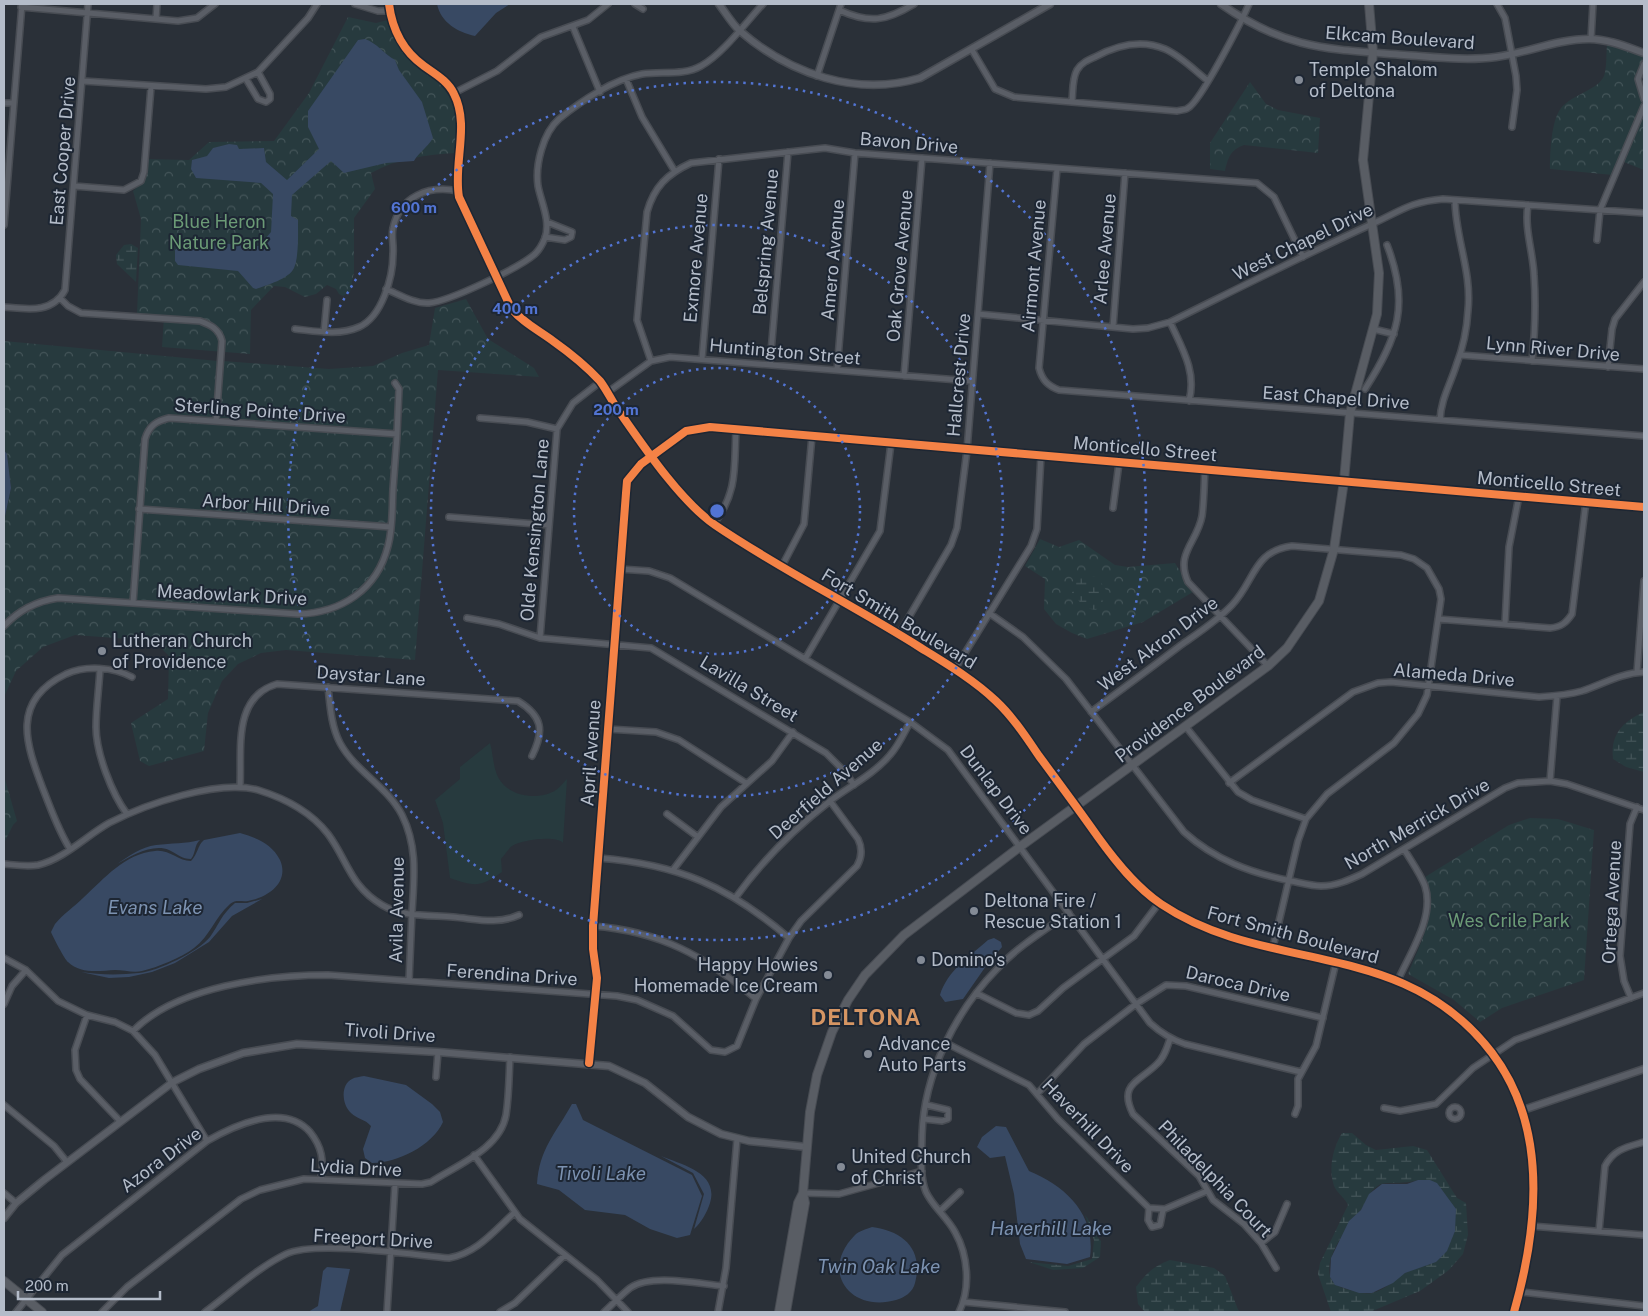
<svg xmlns="http://www.w3.org/2000/svg" width="1648" height="1316" font-family="'Public Sans',sans-serif">
<style>
.grass{fill:#273a3e}
.forest{fill:url(#forest-crowns)}
.wetland{fill:url(#wetland-marsh);fill-rule:evenodd}
.water{fill:#384963}
.lines{fill:none;stroke-linecap:round;stroke-linejoin:round}
.minor-casing{stroke:#484c53;stroke-width:8}
.tertiary-casing{stroke:#484c53;stroke-width:9}
.secondary-casing{stroke:#484c53;stroke-width:10}
.minor{stroke:#5a5e66;stroke-width:5}
.tertiary{stroke:#5a5e66;stroke-width:6}
.secondary{stroke:#595d64;stroke-width:8}
.cycleway-casing{stroke:#1d2633;stroke-width:11}
.cycleway{stroke:#f48246;stroke-width:8}
.ring{fill:none;stroke:#5274d3;stroke-width:2.5;stroke-dasharray:2.5 5}
.poi-dot{fill:#848b96;stroke:#1d2633;stroke-width:2}
.labels{text-anchor:middle;stroke-width:4;stroke-linejoin:round;paint-order:stroke}
.street-label{font-size:18px;fill:#b4bcc9;stroke:#1d2633}
.poi-label{font-size:18px;fill:#b4bcc9;stroke:#1d2633;text-anchor:start}
.park-label{font-size:18px;fill:#6b9a76;stroke:#1d2633}
.water-label{font-size:19px;font-style:italic;fill:#7c92b1;stroke:#1d2633}
.district-label{font-size:22px;font-weight:bold;letter-spacing:1px;fill:#d59563;stroke:#1d2633}
.centre{fill:#5274d3;stroke:#1d2633;stroke-width:2.5}
.ring-label{font-size:15px;text-anchor:middle;font-weight:bold;fill:#5274d3;stroke:#1d2633;stroke-width:4;stroke-linejoin:round;paint-order:stroke}
</style>
<defs>
<pattern id="forest-crowns" width="20" height="18" patternUnits="userSpaceOnUse" patternTransform="scale(1.25)"><rect width="20" height="18" fill="#273a3e"/><path d="M2 6a3 3 0 1 1 6 0M12 15a3 3 0 1 1 6 0" fill="none" stroke="#445559"/></pattern>
<pattern id="wetland-marsh" width="20" height="14" patternUnits="userSpaceOnUse" patternTransform="scale(1.25)"><rect width="20" height="14" fill="#273a3e"/><path d="M1 5h8M5 5V1M11 12h8M15 12V8" fill="none" stroke="#445559"/></pattern>
</defs>
<rect width="100%" height="100%" fill="#2a3038"/>
<!-- grass -->
<path class="grass" d="M490,743C493,753 493,767 498,777C508,797 539,801 556,790C560,787 564,782 567,779L563,843C556,835 521,840 512,846C508,849 505,855 501,859L502,872C481,887 475,887 450,878L443,823L435,800L460,779V767Z"/>
<!-- forest -->
<path class="forest" d="M348,17L376,23L388,20C393,32 399,47 409,57C423,72 449,80 455,103C459,116 456,139 456,153C426,155 398,158 371,173L375,189L354,218V272L350,292L343,296L339,294L336,289L327,285L316,294L305,297L285,287L274,286L251,310L250,354L162,347L164,317L137,314L141,219L133,191L143,182L145,159L189,160L209,142L274,141L309,93Z
M1607,45L1644,56L1636,78L1642,103L1641,111L1613,175L1550,169C1550,153 1551,121 1561,108C1573,94 1598,90 1604,76C1607,67 1606,54 1607,45Z
M1250,82L1266,104L1278,110L1320,118L1318,153L1244,145C1230,150 1228,158 1225,171L1210,169V143Z
M1644,113V170L1624,162Z
M466,299L488,339L534,368L539,377L438,370L415,660L286,650L261,653L238,664L222,681L208,713L204,751L149,766L140,761L131,723L168,699L169,656L154,641L75,635L43,647L16,671L4,697V630C19,615 37,604 58,601L298,617C342,615 384,591 391,544C395,520 395,495 397,471C399,445 405,414 401,388L395,379L391,383L397,390L395,431L219,418L223,361L329,369L373,366L402,353L429,345L435,308Z
M4,341L218,361L214,418C189,416 160,408 144,432L131,600L49,596L27,605L4,622V521L11,488L7,454L4,450Z
M169,420L395,437L389,524L142,506C143,489 142,442 152,429C157,424 163,422 169,420Z
M142,512L388,530C382,582 349,610 298,612L135,600Z
M1040,539L1059,547L1079,540L1115,565L1128,567L1175,563L1193,592L1143,622L1087,639L1072,633L1056,624L1044,609L1045,579L1025,566Z
M4,776L17,821L13,825L4,843Z
M1530,818L1558,819L1594,830L1584,980L1502,1008L1480,1022L1454,1000L1408,974C1422,939 1437,915 1425,877L1509,825Z"/>
<!-- wetland -->
<path class="wetland" d="M131,244L138,248L136,282L117,264L116,255L124,245Z
M1086,576L1097,577L1106,590L1103,601L1096,610L1085,608L1072,593L1077,579Z
M1644,712V772L1626,767L1613,759C1610,735 1623,721 1644,712Z
M1342,1133H1352L1366,1145L1376,1150L1413,1146L1427,1150L1457,1198L1466,1203L1468,1235L1463,1254L1449,1270L1420,1291L1370,1312H1331L1318,1274L1320,1263L1348,1205C1345,1198 1337,1193 1334,1186C1328,1168 1333,1148 1342,1133ZM1418,1180H1430L1452,1239C1434,1272 1432,1258 1405,1273C1394,1279 1386,1290 1372,1293C1363,1295 1355,1291 1346,1289C1307,1279 1346,1228 1360,1211C1368,1202 1368,1190 1381,1184C1386,1182 1407,1184 1418,1180Z
M1085,1215C1092,1223 1093,1233 1101,1241L1100,1257L1083,1268L1053,1270L1029,1262L1068,1266L1092,1259L1094,1240Z
M1170,1260L1214,1268L1225,1276L1239,1312H1145L1138,1304L1136,1287C1146,1273 1154,1266 1170,1260Z"/>
<!-- water -->
<path class="water" d="M437,4H510L496,13L475,36C458,32 441,23 437,4Z
M365,39C377,43 384,54 395,60L399,70L422,102L433,138C427,148 419,152 414,161L386,163L344,173L331,161L292,195L291,216L298,220C298,232 299,257 294,268C289,279 267,285 256,289L253,288L238,271L178,265L175,261V250L187,241L259,246L271,232L273,194L261,183L196,178L191,169L192,160L207,156L213,148L229,144L237,145L239,149L264,148L266,162L287,180L319,149L308,127V111L358,40Z
M4,450L7,454L11,488L4,521Z
M240,833C257,838 272,844 280,860C290,883 267,898 248,901C241,902 236,899 230,904C215,917 210,936 194,948C181,958 158,967 142,971C133,973 124,970 115,970C99,971 80,974 68,962C65,960 53,937 51,932L55,924C63,914 74,907 83,898C105,878 124,854 155,851C169,849 178,861 191,861C198,854 197,846 204,840Z
M200,840C194,845 196,853 191,859C182,859 177,854 169,850C153,843 131,856 117,864C129,856 141,847 156,845C172,843 185,844 200,840Z
M262,899L232,916L209,942L175,963L152,972L129,977L109,978L81,972C100,975 120,975 139,973C158,971 198,952 210,937C220,923 221,915 235,903H247Z
M994,938L1001,942L1002,947L986,966L963,999L945,1002L940,995C947,971 970,956 988,940Z
M364,1076L406,1085L432,1104L440,1112L443,1122C432,1146 397,1163 372,1163L365,1158L363,1149L371,1126C365,1119 357,1119 351,1113C342,1105 340,1085 352,1079C355,1077 360,1077 364,1076Z
M572,1104H576L583,1120L692,1175L702,1196L690,1235L677,1238L650,1229L625,1215L585,1210L559,1190L537,1184C539,1149 556,1133 572,1104Z
M996,1126L1006,1127L1029,1171C1066,1186 1096,1215 1090,1257L1067,1264L1026,1259L1020,1244L1014,1194L1005,1156L990,1158L977,1147L982,1137Z
M661,1156C683,1165 719,1173 710,1203C707,1212 702,1222 694,1229L704,1194L693,1173Z
M1418,1180H1430L1437,1183L1456,1209L1455,1231L1447,1251L1436,1262L1405,1273L1393,1283L1372,1293H1359L1335,1285L1330,1277L1331,1258L1349,1221L1361,1210L1369,1194L1382,1184H1407Z
M872,1227C903,1231 924,1249 915,1283C913,1292 904,1298 896,1300C850,1313 819,1271 855,1235C859,1231 867,1229 872,1227Z
M327,1267L350,1269L340,1312H308L318,1306L323,1271Z"/>
<g class="lines">
<defs>
<path id="minor" d="M355,4L378,11H390
M635,4L643,9
M1497,4L1505,18L1516,76L1517,90L1512,127
M21,7L178,21L197,18L215,4
M839,10C870,24 886,21 914,4
M156,19L157,4
M573,27L600,92
M1591,39L1593,4
M972,50L995,89L1014,97L1177,111C1180,110 1186,110 1188,108C1201,101 1242,20 1249,4
M1644,64L1638,79L1644,99
M817,76L841,4
M246,79L258,99L266,102L270,99V94L258,72
M626,79L642,117L674,170
M83,81L206,89L226,87L258,72L308,18L317,4
M454,93L497,71L541,37L588,20L608,4
M1072,101C1073,91 1072,79 1077,70C1081,63 1088,60 1095,57C1117,45 1141,39 1165,49C1181,56 1194,70 1208,81
M4,103H13
M1057,169L1039,368C1042,380 1048,386 1059,390L1644,436
M74,186L124,190L141,181L144,172L151,87
M1528,205C1524,228 1533,252 1534,275C1536,304 1535,332 1532,361
M4,225L22,4
M545,237L565,240L571,237L572,232L547,222
M1597,240L1600,210L1644,106
M386,289C400,295 415,304 429,303C450,301 519,268 535,254C539,250 543,243 545,238C551,221 541,202 538,186C535,165 543,133 559,119C581,101 614,79 642,74C661,71 684,76 701,66C723,54 746,22 763,4
M60,298L68,306L81,313L200,321C211,325 219,329 222,341L216,421
M4,307C27,309 52,314 65,290L88,4
M978,314L1133,329L1148,328L1170,322C1237,289 1304,255 1372,224C1401,211 1409,202 1443,199L1644,213
M1170,322C1182,348 1197,372 1189,401
M1113,327L1125,173
M295,329C315,331 339,336 359,327C382,317 393,277 393,254C394,245 391,236 393,228C400,196 429,185 458,191
M1373,329L1394,334
M324,332L327,300
M1460,355L1644,369
M702,359L719,159
M651,361L637,320L647,212C654,187 667,174 691,163L825,148L855,153L1257,183L1274,197L1303,257
M770,364L788,152
M1608,367L1612,329L1615,319L1644,282
M837,370L855,153
M904,376L922,158
M1365,389C1398,338 1410,304 1387,245
M608,392L651,361L670,357L971,381
M480,418L527,422L557,429
M1440,420C1441,399 1450,385 1456,366C1463,348 1467,329 1468,310C1472,271 1455,237 1455,200
M1205,469C1204,485 1204,501 1202,516C1197,543 1175,553 1188,582L1268,666
M1113,508L1119,463
M139,509L391,527
M449,517L549,525
M714,524C738,491 734,468 736,430
M782,566L804,524L812,436
M620,569L649,571L670,578L910,722L948,750L1150,1023C1161,1033 1170,1039 1185,1044L1301,1072
M133,603L145,439C149,426 156,421 169,418L397,434
M989,613L1023,637L1066,679L1184,832C1215,860 1251,873 1291,881C1301,883 1312,886 1321,886C1336,886 1349,880 1362,874L1505,788L1518,783L1550,781L1567,784L1644,810
M467,618L499,624L540,638L651,648L826,753L846,773L854,785
M1438,619L1550,628C1561,627 1566,623 1572,614L1586,501
M1505,624L1509,547L1519,496
M4,626C18,611 37,601 58,598L298,614C341,613 377,590 388,546C393,528 392,508 393,489C396,456 398,423 399,389L395,383
M899,634L951,545L957,528L967,450L990,163
M540,638L557,429L573,403L600,382
M805,659L880,531L891,443
M100,669C99,688 96,708 96,727C96,753 112,794 127,814
M955,669L1031,546L1037,529L1041,455
M1637,672L1644,581
M328,687C330,705 331,726 340,743C355,771 387,786 402,815C418,847 414,878 412,912C411,935 410,958 409,981
M1091,712C1121,690 1151,668 1181,645C1198,633 1217,621 1232,605C1255,581 1253,551 1292,546L1401,555L1414,559L1427,568L1439,589L1441,599L1427,695L1418,714L1394,743L1327,794L1306,819L1298,841L1273,947
M1186,727L1238,792L1252,800L1306,819
M608,729L656,732L679,740L746,783
M1550,781L1557,696
M1229,783L1353,692L1378,683L1391,682L1539,697C1554,696 1568,695 1582,691C1603,684 1621,673 1644,672
M240,787C242,750 232,697 277,684L518,701C542,716 545,730 532,756
M667,814L698,837
M70,849C58,830 51,809 43,789C26,744 10,701 66,674C86,665 113,667 132,677
M598,858C678,864 728,886 789,938
M4,864C15,865 27,867 38,865C64,859 86,836 109,823C146,804 218,779 258,790C284,798 311,812 328,834C348,861 350,886 382,905C402,917 430,915 453,917C477,919 497,925 519,915
M673,870L721,807L772,761L793,732
M736,897C762,861 794,829 830,801C850,786 874,774 890,755C899,745 904,733 910,722
M593,926C660,931 705,956 756,999
M4,958L26,970L58,1001L87,1015L115,1022L133,1031L155,1055L207,1141
M1398,980C1410,953 1435,917 1425,886C1420,873 1411,861 1404,849
M976,993L1016,1013L1029,1015L1038,1011L1063,988L1134,936L1159,903
M1631,998L1624,981L1620,956L1630,824L1637,807
M4,1004L12,986L26,970
M87,1015L75,1050L76,1070L80,1079L120,1121
M133,1031C177,986 269,975 328,975L617,996L637,1000L673,1016L711,1050L725,1052L737,1046L756,999L789,938L801,921L857,866C862,857 863,849 858,839L830,801
M1170,1039C1167,1048 1164,1058 1157,1064C1139,1082 1118,1084 1133,1114L1199,1176L1213,1200L1244,1224L1261,1243L1276,1268
M946,1043L1029,1085L1058,1119L1149,1208L1165,1209L1207,1191
M589,1063L597,978L593,949V926L626,493L627,481L641,464L686,431L710,427L1644,507
M436,1077L438,1052
M1037,1094L1084,1044L1136,1004L1166,985L1186,986L1323,1018
M4,1105L54,1146L67,1162
M1449 1113a6 6 0 1 1 12 0a6 6 0 1 1-12 0Z
M1384,1108L1400,1111L1436,1104L1473,1068L1515,1040L1644,993
M1295,1114L1298,1106V1079L1316,1046L1336,962
M924,1119L942,1121L948,1119V1110L927,1105
M474,1155L520,1219L597,1280L628,1312
M4,1193L16,1203
M803,1193L839,1194L922,1171
M1149,1208L1148,1220L1152,1227L1160,1225L1163,1210
M940,1211L960,1192
M1531,1226L1644,1235
M1599,1231L1605,1166C1614,1149 1627,1147 1644,1142
M1261,1243L1275,1232L1287,1204
M1521,1292L1644,1306
M964,1302L1065,1312
M16,1312L62,1255L207,1141C235,1125 283,1102 310,1132C322,1147 324,1160 321,1179
M102,1312L127,1287L241,1199L260,1190L304,1179L422,1184L431,1182C457,1165 500,1149 506,1115C509,1096 509,1076 510,1057
M205,1312C231,1293 257,1268 286,1254C316,1240 413,1255 449,1258C477,1253 494,1231 514,1213
M387,1312L395,1184
M500,1312L515,1303L565,1255
M604,1312C613,1304 621,1295 630,1288C651,1273 699,1284 724,1286
M718,1312L726,1268L737,1139
M959,1312C971,1288 968,1255 955,1232C947,1217 933,1207 926,1192C919,1175 922,1153 922,1135C924,1074 955,1012 997,969C1017,947 1045,930 1069,913"/>
<path id="tertiary" d="M389,4C392,28 403,51 424,66C435,74 448,81 454,94C470,125 453,164 459,197L511,308C522,322 538,330 553,341C570,353 586,366 600,381C606,389 611,399 616,407C642,444 679,500 715,525C781,570 853,605 921,648C947,664 974,680 996,701C1013,717 1026,737 1039,756C1059,783 1079,810 1098,837C1116,862 1136,887 1161,904C1268,976 1403,936 1492,1053C1549,1128 1538,1228 1514,1312
M719,4C725,12 732,24 740,31C790,74 856,97 920,78L1050,4
M1221,4C1286,50 1329,49 1404,55C1434,57 1466,61 1496,57C1527,53 1557,39 1589,39C1608,39 1627,47 1644,53
M1523,1110L1644,1069
M4,1218L16,1203L44,1180L173,1082L199,1069L243,1053L297,1044L438,1052L609,1066L645,1083L688,1117L721,1134L749,1141L807,1147"/>
<path id="secondary" d="M4,1281L42,1312
M779,1312L798,1203L803,1193
M786,1312L805,1203L803,1193L810,1112L817,1075L832,1032L848,1000L865,975L904,935L1021,846L1268,666L1287,648L1319,601L1334,549L1344,481L1350,413L1377,314L1379,273L1363,160L1373,52L1369,4"/>
</defs>
<!-- minor casing -->
<use href="#minor" class="minor-casing"/>
<!-- tertiary casing -->
<use href="#tertiary" class="tertiary-casing"/>
<!-- secondary casing -->
<use href="#secondary" class="secondary-casing"/>
<!-- minor -->
<use href="#minor" class="minor"/>
<!-- tertiary -->
<use href="#tertiary" class="tertiary"/>
<!-- secondary -->
<use href="#secondary" class="secondary"/>
<defs>
<path id="cycleway" d="M389,4C392,28 403,51 424,66C435,74 448,81 454,94C470,125 453,164 459,197L511,308C522,322 538,330 553,341C570,353 586,366 600,381C606,389 611,399 616,407C642,444 679,500 715,525C781,570 853,605 921,648C947,664 974,680 996,701C1013,717 1026,737 1039,756C1059,783 1079,810 1098,837C1116,862 1136,887 1161,904C1268,976 1403,936 1492,1053C1549,1128 1538,1228 1514,1312
M589,1063L597,978L593,949V926L626,493L627,481L641,464L686,431L710,427L1644,507"/>
</defs>
<!-- cycleway casing -->
<use href="#cycleway" class="cycleway-casing"/>
<!-- cycleway -->
<use href="#cycleway" class="cycleway"/>
</g>
<!-- distance rings -->
<g class="ring">
<circle cx="717" cy="511" r="143"/>
<circle cx="717" cy="511" r="286"/>
<circle cx="717" cy="511" r="429"/>
</g>
<!-- markers -->
<g class="poi-dot">
<circle cx="1299" cy="80" r="5"/>
<circle cx="102" cy="651" r="5"/>
<circle cx="974" cy="911" r="5"/>
<circle cx="921" cy="960" r="5"/>
<circle cx="828" cy="975" r="5"/>
<circle cx="868" cy="1054" r="5"/>
<circle cx="841" cy="1167" r="5"/>
</g>
<g class="labels">
<!-- street labels -->
<g class="street-label">
<text transform="translate(1400 38) rotate(4)" y="6">Elkcam Boulevard</text>
<text transform="translate(909 143) rotate(5)" y="6">Bavon Drive</text>
<text transform="translate(63 151) rotate(-85)" y="6">East Cooper Drive</text>
<text transform="translate(766 242) rotate(-85)" y="6">Belspring Avenue</text>
<text transform="translate(1303 242) rotate(-26)" y="6">West Chapel Drive</text>
<text transform="translate(1105 249) rotate(-85)" y="6">Arlee Avenue</text>
<text transform="translate(696 258) rotate(-85)" y="6">Exmore Avenue</text>
<text transform="translate(833 260) rotate(-85)" y="6">Amero Avenue</text>
<text transform="translate(900 266) rotate(-85)" y="6">Oak Grove Avenue</text>
<text transform="translate(1034 266) rotate(-85)" y="6">Airmont Avenue</text>
<text transform="translate(1553 349) rotate(5)" y="6">Lynn River Drive</text>
<text transform="translate(785 352) rotate(5)" y="6">Huntington Street</text>
<text transform="translate(959 375) rotate(-85)" y="6">Hallcrest Drive</text>
<text transform="translate(1336 398) rotate(4)" y="6">East Chapel Drive</text>
<text transform="translate(260 411) rotate(4)" y="6">Sterling Pointe Drive</text>
<text transform="translate(1145 449) rotate(5)" y="6">Monticello Street</text>
<text transform="translate(1549 484) rotate(5)" y="6">Monticello Street</text>
<text transform="translate(266 505) rotate(4)" y="6">Arbor Hill Drive</text>
<text transform="translate(535 530) rotate(-85)" y="6">Olde Kensington Lane</text>
<text transform="translate(232 595) rotate(3)" y="6">Meadowlark Drive</text>
<text transform="translate(899 619) rotate(31)" y="6">Fort Smith Boulevard</text>
<text transform="translate(1158 644) rotate(-37)" y="6">West Akron Drive</text>
<text transform="translate(1454 675) rotate(5)" y="6">Alameda Drive</text>
<text transform="translate(371 676) rotate(4)" y="6">Daystar Lane</text>
<text transform="translate(749 689) rotate(31)" y="6">Lavilla Street</text>
<text transform="translate(1190 704) rotate(-37)" y="6">Providence Boulevard</text>
<text transform="translate(591 753) rotate(-86)" y="6">April Avenue</text>
<text transform="translate(826 789) rotate(-41)" y="6">Deerfield Avenue</text>
<text transform="translate(996 790) rotate(53)" y="6">Dunlap Drive</text>
<text transform="translate(1417 824) rotate(-30)" y="6">North Merrick Drive</text>
<text transform="translate(1612 902) rotate(-87)" y="6">Ortega Avenue</text>
<text transform="translate(397 910) rotate(-89)" y="6">Avila Avenue</text>
<text transform="translate(1293 935) rotate(15)" y="6">Fort Smith Boulevard</text>
<text transform="translate(512 975) rotate(4)" y="6">Ferendina Drive</text>
<text transform="translate(1238 984) rotate(13)" y="6">Daroca Drive</text>
<text transform="translate(390 1033) rotate(4)" y="6">Tivoli Drive</text>
<text transform="translate(1088 1126) rotate(46)" y="6">Haverhill Drive</text>
<text transform="translate(161 1160) rotate(-37)" y="6">Azora Drive</text>
<text transform="translate(356 1168) rotate(3)" y="6">Lydia Drive</text>
<text transform="translate(1215 1179) rotate(46)" y="6">Philadelphia Court</text>
<text transform="translate(373 1239) rotate(3)" y="6">Freeport Drive</text>
</g>
<!-- poi labels -->
<g class="poi-label">
<text x="1309" y="76">Temple Shalom<tspan x="1309" dy="21">of Deltona</tspan></text>
<text x="112" y="647">Lutheran Church<tspan x="112" dy="21">of Providence</tspan></text>
<text x="984" y="907">Deltona Fire /<tspan x="984" dy="21">Rescue Station 1</tspan></text>
<text x="931" y="966">Domino's</text>
<text x="818" y="971" text-anchor="end">Happy Howies<tspan x="818" dy="21">Homemade Ice Cream</tspan></text>
<text x="878" y="1050">Advance<tspan x="878" dy="21">Auto Parts</tspan></text>
<text x="851" y="1163">United Church<tspan x="851" dy="21">of Christ</tspan></text>
</g>
<!-- park labels -->
<g class="park-label">
<text x="219" y="228">Blue Heron<tspan x="219" dy="21">Nature Park</tspan></text>
<text x="1509" y="927">Wes Crile Park</text>
</g>
<!-- water labels -->
<g class="water-label">
<text x="155" y="914">Evans Lake</text>
<text x="601" y="1180">Tivoli Lake</text>
<text x="1051" y="1235">Haverhill Lake</text>
<text x="879" y="1273">Twin Oak Lake</text>
</g>
<!-- district labels -->
<g class="district-label">
<text x="866" y="1025">DELTONA</text>
</g>
</g>
<circle cx="717" cy="511" r="8" class="centre"/>
<g class="ring-label">
<text x="414" y="213">600 m</text>
<text x="515" y="314">400 m</text>
<text x="616" y="415">200 m</text>
</g>
<!-- border -->
<rect width="1648" height="1316" fill="none" stroke="#b4bcc9" stroke-width="10"/>
<!-- scale -->
<path d="M18 1291v8h142v-8" fill="none" stroke="#b4bcc9" stroke-width="2.5"/>
<text x="25" y="1291" font-size="15" fill="#b4bcc9" stroke="#1d2633" stroke-width="4" paint-order="stroke">200 m</text>
</svg>
